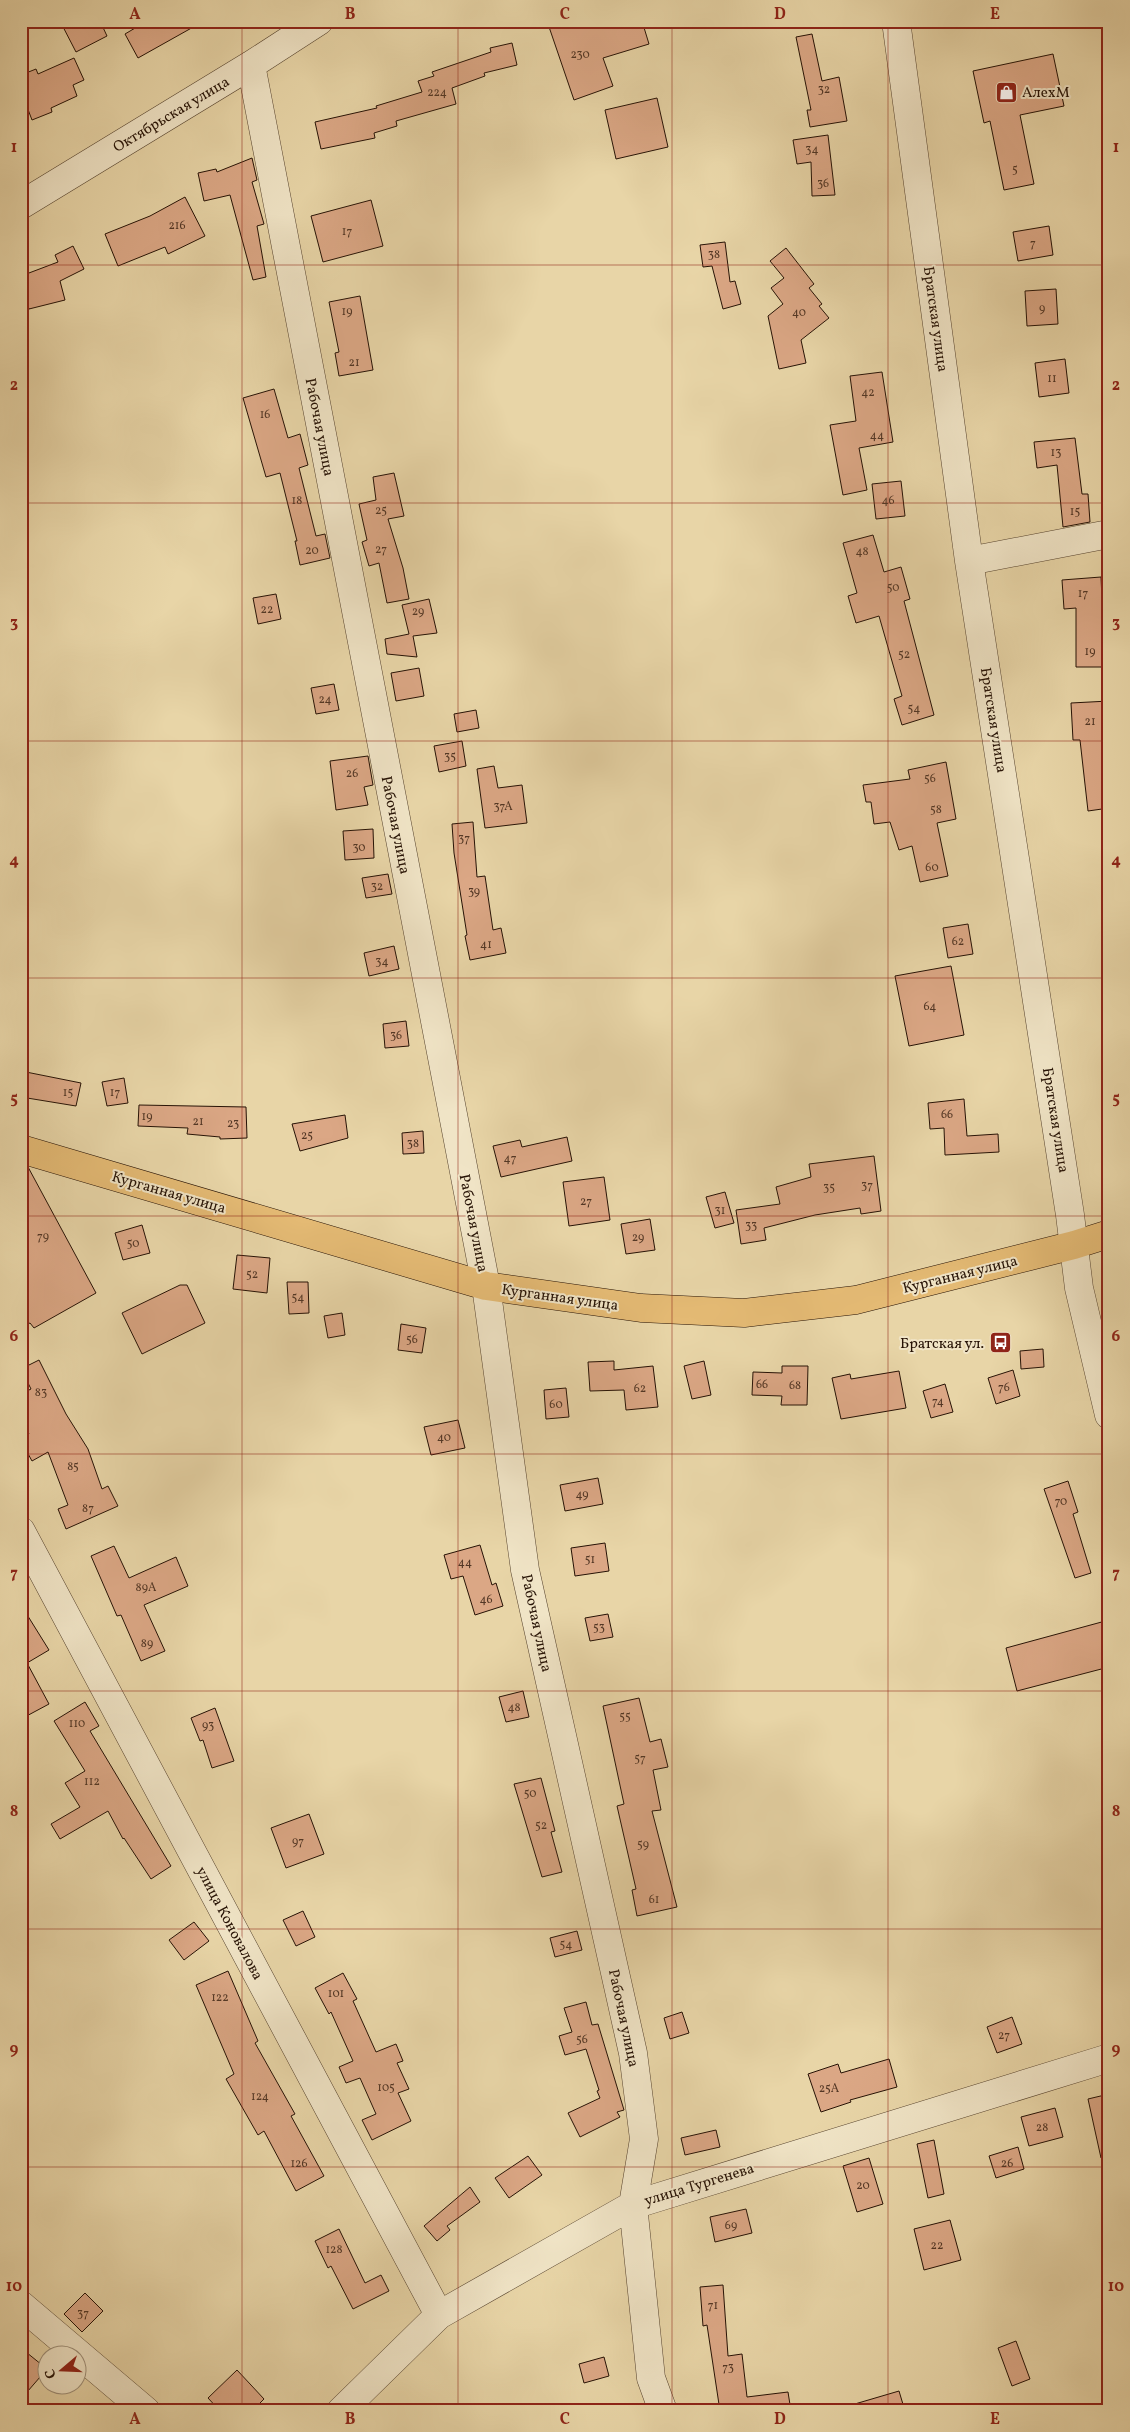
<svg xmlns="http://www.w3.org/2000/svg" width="1130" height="2432" font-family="Vollkorn,serif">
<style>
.building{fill:#dba785;stroke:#261205}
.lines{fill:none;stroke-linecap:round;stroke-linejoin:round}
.minor-casing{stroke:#56432e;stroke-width:29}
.major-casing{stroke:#261205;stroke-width:29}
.minor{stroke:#f0e4c6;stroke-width:28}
.major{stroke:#e4ba74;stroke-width:28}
.grid{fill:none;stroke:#8f2418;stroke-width:1;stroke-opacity:0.55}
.labels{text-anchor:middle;stroke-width:4;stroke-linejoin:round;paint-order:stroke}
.number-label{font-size:12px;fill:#533725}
.poi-label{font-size:15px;fill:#261205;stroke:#f0e4c6;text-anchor:start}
.street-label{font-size:15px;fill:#261205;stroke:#f0e4c6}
.neatline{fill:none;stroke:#8f2418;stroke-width:2}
.grid-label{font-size:16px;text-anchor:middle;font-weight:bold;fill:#8f2418}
</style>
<rect width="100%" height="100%" fill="#e8d5a7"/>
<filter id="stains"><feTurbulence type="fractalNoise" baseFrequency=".004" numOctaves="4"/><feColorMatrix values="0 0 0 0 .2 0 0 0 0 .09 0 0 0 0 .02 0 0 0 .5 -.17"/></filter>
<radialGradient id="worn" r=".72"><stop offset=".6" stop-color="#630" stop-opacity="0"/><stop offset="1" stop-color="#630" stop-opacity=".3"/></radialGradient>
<!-- building -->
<path class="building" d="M60,21H100L107,36L76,52Z
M147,21H204L138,58L125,34Z
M547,21H642L649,44L603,58L613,86L574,100Z
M812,34L822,81L839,77L847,121L810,127L807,110H811L796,37Z
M512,43L517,65L484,73L485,76L452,88L456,104L396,121L397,126L374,133L375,138L321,149L315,122L377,108L376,106L422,92L418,81L434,76L432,72L491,52L490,48Z
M1053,54L1064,106L1020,115L1034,184L1004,190L990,121L984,123L973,71Z
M74,58L84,80L73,85L77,96L51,108L52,112L32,120L21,91V75L36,69L38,74Z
M657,98L668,147L616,159L605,110Z
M828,135L835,195L812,196L811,162L797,164L793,140Z
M252,158L257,180L252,182L264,224L257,226L266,277L253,280L230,195L204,201L198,173L216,169L217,172Z
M185,197L205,236L168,254L165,247L118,266L105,234L150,216Z
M371,200L383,246L323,262L311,216Z
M1049,226L1053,255L1018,261L1013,232Z
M725,242L730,282L735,281L741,304L723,309L712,266L703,267L700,245Z
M73,246L84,269L60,281L65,300L29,309L21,288V276L58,262L55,255Z
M786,248L814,284L809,288L822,304L819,306L829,318L801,340L806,363L779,369L768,316L783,304L771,288L784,278L770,261Z
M1056,289L1058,324L1027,326L1025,291Z
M360,296L373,370L339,376L335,353L339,352L329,302Z
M1065,359L1069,393L1039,397L1035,363Z
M882,372L893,442L859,448L867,490L843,495L830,425L856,421L850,376Z
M274,389L288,438L300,434L308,465L299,468L316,536L325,534L330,558L300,565L295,541H297L280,473L266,477L243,398Z
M1075,438L1082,494H1088L1090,522L1063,527L1057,465L1037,468L1034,442Z
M394,473L404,516L388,519L403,568L409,599L387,603L379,563L369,566L362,542L367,540L359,504L376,500L373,477Z
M901,481L905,516L876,519L872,484Z
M873,535L884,572L901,567L910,599L904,601L934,715L902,725L894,699L902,696L879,616L856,623L848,596L857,593L843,543Z
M1101,577L1105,667H1076V608L1064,609L1062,580Z
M276,594L281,619L258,624L253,598Z
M429,599L437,633L413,636L417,657L387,654L385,639L409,634L402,605Z
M419,668L424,696L396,701L391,673Z
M334,684L339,710L316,714L311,688Z
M1109,701V808L1088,811L1080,740H1073L1071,703Z
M476,710L479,728L457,732L454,714Z
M462,741L466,766L439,772L434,746Z
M368,756L373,785L364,787L368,805L336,810L330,761Z
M946,762L956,819L937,823L948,876L920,882L912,846L899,850L890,822L874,824L871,802H866L863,785L910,779L908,770Z
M494,766L498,788L522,785L527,823L485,828L477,769Z
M473,822L477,877L485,876L493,930L501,928L506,953L470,960L465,936L467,935L454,853L452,824Z
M373,829L374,858L345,860L343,831Z
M388,874L392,894L366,898L362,878Z
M968,924L973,954L948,958L943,928Z
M394,946L399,969L369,976L364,953Z
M951,966L964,1035L909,1046L895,976Z
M406,1021L409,1046L385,1048L383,1024Z
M21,1071L81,1083L76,1106L21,1097Z
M124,1078L128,1103L107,1106L102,1082Z
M964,1099L967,1136L998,1134L999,1152L945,1155L944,1128L930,1129L928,1103Z
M139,1105L246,1107L247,1138L220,1139V1137L187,1134L188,1128L138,1126Z
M345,1115L348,1138L300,1151L292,1124Z
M423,1131L424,1153L403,1154L402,1133Z
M567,1137L572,1161L501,1177L493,1146L520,1140L522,1147Z
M874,1156L881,1211L861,1214L860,1208L815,1215L764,1228L766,1240L741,1244L736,1210L780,1204L776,1187L811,1177L809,1164Z
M21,1165L28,1167L96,1293L34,1328L30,1323L21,1327Z
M604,1177L610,1220L569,1226L563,1182Z
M725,1192L734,1223L715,1228L706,1197Z
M650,1219L655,1250L626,1254L621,1224Z
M142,1225L150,1253L123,1260L115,1233Z
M237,1255L270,1258L267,1293L233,1289Z
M287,1282H308L309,1313L289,1314Z
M180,1285H187L205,1323L142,1354L122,1313Z
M342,1313L345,1335L328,1338L324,1316Z
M401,1324L426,1328L422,1353L398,1350Z
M1043,1349L1044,1367L1021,1369L1020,1351Z
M39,1360L66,1414L88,1449L102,1489L108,1486L118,1506L66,1529L58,1509L68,1505L48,1452L32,1461L21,1441V1438L29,1434L21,1419V1394L31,1389L21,1369Z
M614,1361V1370L653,1366L658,1407L626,1410L624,1390L590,1391L588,1362Z
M704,1361L711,1395L692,1399L684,1366Z
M782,1366H808L807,1405H781L782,1396L752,1395L753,1372L782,1373Z
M1013,1370L1020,1396L996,1404L988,1378Z
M899,1371L906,1408L841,1419L832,1378L850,1374L851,1379Z
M945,1384L953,1412L931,1418L923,1391Z
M566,1388L569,1417L546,1419L544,1390Z
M458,1420L465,1448L431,1455L424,1427Z
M598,1478L603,1504L565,1511L560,1485Z
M1068,1481L1078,1512L1073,1514L1091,1573L1075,1578L1044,1489Z
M605,1543L609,1571L575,1576L571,1548Z
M480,1545L492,1585L496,1583L503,1606L475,1615L463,1576L451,1579L444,1555Z
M114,1546L129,1578L176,1557L188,1586L144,1605L165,1651L141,1661L121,1615L117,1616L91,1556Z
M21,1605L49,1650L27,1663L49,1704L21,1719Z
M608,1614L613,1637L590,1641L585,1618Z
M1109,1620V1667L1017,1691L1006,1648Z
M523,1691L529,1717L506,1722L499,1697Z
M639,1698L650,1742L661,1739L668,1767L653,1770L661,1810L652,1811L677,1907L637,1916L632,1890L636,1889L617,1806L624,1804L603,1706Z
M85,1702L99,1726L90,1731L171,1866L151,1879L124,1838L123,1839L108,1811L60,1839L51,1824L80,1807L65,1783L85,1771L54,1721Z
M215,1708L234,1761L212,1768L203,1740L200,1741L191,1718Z
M541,1778L555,1831L551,1832L562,1872L542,1877L514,1784Z
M309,1814L324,1854L286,1868L271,1828Z
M303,1911L315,1937L296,1946L283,1920Z
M194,1922L209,1941L184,1960L169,1940Z
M577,1931L582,1950L555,1957L550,1938Z
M228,1971L258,2041L255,2043L295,2114L291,2116L324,2176L296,2191L264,2131L258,2135L226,2079L234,2074L196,1985Z
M343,1973L357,1999L353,2001L376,2052L396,2044L403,2061L397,2063L409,2089L398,2093L411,2121L372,2140L362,2120L376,2114L360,2078L346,2083L339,2067L353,2061L331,2012L329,2014L315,1988Z
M586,2002L592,2025L598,2024L624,2110L617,2112L620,2117L580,2137L568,2113L600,2098L597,2091L599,2090L586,2049L565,2055L559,2036L572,2032L564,2008Z
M682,2012L689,2033L670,2039L664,2018Z
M1012,2017L1022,2044L997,2053L987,2027Z
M889,2059L897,2087L850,2100L851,2102L821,2112L808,2074L838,2064L841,2073Z
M1109,2094V2157L1101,2158L1088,2099Z
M1055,2108L1063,2137L1029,2146L1021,2117Z
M716,2130L720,2147L685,2155L681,2138Z
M934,2140L944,2194L928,2198L917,2144Z
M1018,2147L1024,2169L996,2178L989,2156Z
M528,2156L542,2175L509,2198L495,2178Z
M869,2158L883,2204L857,2212L843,2166Z
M470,2187L480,2202L447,2226L450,2230L437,2241L424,2226Z
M746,2209L752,2233L715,2242L710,2217Z
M950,2220L961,2260L924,2270L914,2229Z
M339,2229L365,2283L381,2275L389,2291L353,2309L331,2266L328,2268L315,2241Z
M723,2285L728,2356L742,2354L747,2397L788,2392L791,2411H720L707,2325L703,2326L700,2287Z
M85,2293L103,2311L82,2332L64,2314Z
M1016,2341L1030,2379L1012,2386L998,2348Z
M21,2348L47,2369L21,2399Z
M604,2357L609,2376L584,2383L579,2364Z
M237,2370L264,2399L252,2411H220L208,2398Z
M899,2391L905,2411H848V2406Z"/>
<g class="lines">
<defs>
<path id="minor" d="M896,21L969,561L1070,1215L1079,1288L1109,1415
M251,65L486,1286L525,1570L633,2053L644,2139L633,2205L651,2378L663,2411
M21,205L251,65L319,21
M969,561L1109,534
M21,1531L439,2315
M21,2305L146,2411
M341,2411L439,2315L633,2205L1109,2058"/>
<path id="major" d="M21,1149L486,1286L641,1308L744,1313L856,1300L1074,1245L1109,1234"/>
</defs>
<!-- minor casing -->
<use href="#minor" class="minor-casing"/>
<!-- major casing -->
<use href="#major" class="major-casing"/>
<!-- minor -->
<use href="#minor" class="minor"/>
<!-- major -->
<use href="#major" class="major"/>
</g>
<!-- grid -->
<path class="grid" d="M242,21V2411M458,21V2411M672,21V2411M888,21V2411M21,265H1109M21,503H1109M21,741H1109M21,978H1109M21,1216H1109M21,1454H1109M21,1691H1109M21,1929H1109M21,2167H1109"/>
<!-- icons -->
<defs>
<symbol id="shop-square" viewBox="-11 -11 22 22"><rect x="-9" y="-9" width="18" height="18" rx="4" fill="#8f2418" stroke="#f0e4c6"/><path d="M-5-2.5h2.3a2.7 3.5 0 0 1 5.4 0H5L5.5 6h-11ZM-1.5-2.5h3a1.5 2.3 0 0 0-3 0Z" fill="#fff"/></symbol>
<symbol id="bus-square" viewBox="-11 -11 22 22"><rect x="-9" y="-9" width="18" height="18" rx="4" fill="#8f2418" stroke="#f0e4c6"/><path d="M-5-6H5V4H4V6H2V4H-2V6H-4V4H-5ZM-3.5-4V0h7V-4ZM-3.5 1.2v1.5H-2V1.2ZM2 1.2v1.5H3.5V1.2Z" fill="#fff"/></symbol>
</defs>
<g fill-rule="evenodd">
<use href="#shop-square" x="994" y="80" width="25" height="25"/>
<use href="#bus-square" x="988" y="1330" width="25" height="25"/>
</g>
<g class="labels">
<!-- number labels -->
<g class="number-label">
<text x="580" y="58">230</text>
<text x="824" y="93">32</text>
<text x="437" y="96">224</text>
<text x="812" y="153">34</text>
<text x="1015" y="173">5</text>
<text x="823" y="187">36</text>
<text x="177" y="229">216</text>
<text x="347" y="235">17</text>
<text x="1033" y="247">7</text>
<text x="714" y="258">38</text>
<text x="1042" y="312">9</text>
<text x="347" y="315">19</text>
<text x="799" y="316">40</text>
<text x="354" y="366">21</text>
<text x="1052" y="382">11</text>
<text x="868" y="396">42</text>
<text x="265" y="418">16</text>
<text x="877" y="439">44</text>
<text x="1056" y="456">13</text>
<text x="297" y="504">18</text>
<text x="888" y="504">46</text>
<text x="381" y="514">25</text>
<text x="1075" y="515">15</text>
<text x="381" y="553">27</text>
<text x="312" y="554">20</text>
<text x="862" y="555">48</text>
<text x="893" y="591">50</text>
<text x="1083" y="597">17</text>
<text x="267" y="613">22</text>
<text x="418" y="615">29</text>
<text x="1090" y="655">19</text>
<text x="904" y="658">52</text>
<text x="325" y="703">24</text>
<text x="914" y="712">54</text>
<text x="1090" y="725">21</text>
<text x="450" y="760">35</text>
<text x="352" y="777">26</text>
<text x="930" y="782">56</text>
<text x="503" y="810">37А</text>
<text x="936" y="813">58</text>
<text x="464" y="842">37</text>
<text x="359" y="851">30</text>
<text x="932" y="871">60</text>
<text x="377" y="890">32</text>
<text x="474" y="895">39</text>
<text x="958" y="945">62</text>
<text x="486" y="948">41</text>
<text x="382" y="965">34</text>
<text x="930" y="1010">64</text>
<text x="396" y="1039">36</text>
<text x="68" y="1096">15</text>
<text x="115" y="1096">17</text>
<text x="947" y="1118">66</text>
<text x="147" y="1120">19</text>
<text x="198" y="1125">21</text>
<text x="233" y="1127">23</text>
<text x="307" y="1139">25</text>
<text x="413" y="1147">38</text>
<text x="510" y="1162">47</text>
<text x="867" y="1189">37</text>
<text x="829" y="1191">35</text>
<text x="586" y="1205">27</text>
<text x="720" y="1214">31</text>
<text x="751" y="1229">33</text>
<text x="43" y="1240">79</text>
<text x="638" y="1241">29</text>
<text x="133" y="1247">50</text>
<text x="252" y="1278">52</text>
<text x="298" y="1301">54</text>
<text x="412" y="1343">56</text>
<text x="762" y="1388">66</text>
<text x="795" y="1389">68</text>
<text x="1004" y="1391">76</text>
<text x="640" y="1392">62</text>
<text x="41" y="1396">83</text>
<text x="938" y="1405">74</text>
<text x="556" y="1408">60</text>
<text x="444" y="1441">40</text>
<text x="73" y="1470">85</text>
<text x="582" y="1498">49</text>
<text x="1061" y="1505">70</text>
<text x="88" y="1512">87</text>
<text x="590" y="1563">51</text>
<text x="465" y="1566">44</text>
<text x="146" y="1591">89А</text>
<text x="486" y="1603">46</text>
<text x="599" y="1631">53</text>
<text x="147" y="1647">89</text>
<text x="514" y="1711">48</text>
<text x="625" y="1720">55</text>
<text x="77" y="1727">110</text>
<text x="208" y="1729">93</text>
<text x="640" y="1762">57</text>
<text x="92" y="1785">112</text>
<text x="530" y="1797">50</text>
<text x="541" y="1829">52</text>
<text x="298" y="1845">97</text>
<text x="643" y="1848">59</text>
<text x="654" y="1903">61</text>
<text x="566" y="1948">54</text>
<text x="336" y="1997">101</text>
<text x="220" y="2001">122</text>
<text x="1004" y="2039">27</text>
<text x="582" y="2043">56</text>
<text x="386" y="2091">105</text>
<text x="829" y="2092">25А</text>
<text x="260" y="2100">124</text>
<text x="1042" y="2131">28</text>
<text x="299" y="2167">126</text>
<text x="1007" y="2167">26</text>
<text x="863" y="2189">20</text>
<text x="731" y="2229">69</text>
<text x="937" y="2249">22</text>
<text x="334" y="2253">128</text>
<text x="713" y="2309">71</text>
<text x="83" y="2317">37</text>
<text x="728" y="2371">73</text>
</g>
<!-- poi labels -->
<g class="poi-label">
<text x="1022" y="97">АлехМ</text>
<text x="984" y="1348" text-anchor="end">Братская ул.</text>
</g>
<!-- street labels -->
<g class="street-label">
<text transform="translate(171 114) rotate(-31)" y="5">Октябрьская улица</text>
<text transform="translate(936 319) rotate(82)" y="5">Братская улица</text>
<text transform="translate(320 427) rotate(79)" y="5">Рабочая улица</text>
<text transform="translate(994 720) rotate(81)" y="5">Братская улица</text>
<text transform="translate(396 825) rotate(79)" y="5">Рабочая улица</text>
<text transform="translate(1056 1120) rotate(81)" y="5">Братская улица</text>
<text transform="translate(169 1192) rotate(16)" y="5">Курганная улица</text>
<text transform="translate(474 1223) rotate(79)" y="5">Рабочая улица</text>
<text transform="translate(960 1274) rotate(-14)" y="5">Курганная улица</text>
<text transform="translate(560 1297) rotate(8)" y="5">Курганная улица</text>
<text transform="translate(537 1623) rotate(78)" y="5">Рабочая улица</text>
<text transform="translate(230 1923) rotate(62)" y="5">улица Коновалова</text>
<text transform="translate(624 2018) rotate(78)" y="5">Рабочая улица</text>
<text transform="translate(699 2184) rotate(-17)" y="5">улица Тургенева</text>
</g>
</g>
<!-- margin -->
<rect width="1130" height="2432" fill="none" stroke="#e8d5a7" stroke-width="55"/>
<!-- north arrow -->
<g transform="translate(62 2370) rotate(251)"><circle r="24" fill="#f0e4c6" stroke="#9f9079"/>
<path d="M0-4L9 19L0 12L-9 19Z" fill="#8f2418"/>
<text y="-8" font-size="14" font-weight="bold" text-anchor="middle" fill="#261205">С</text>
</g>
<rect x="28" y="28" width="1074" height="2376" class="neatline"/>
<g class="grid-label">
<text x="135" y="19">A</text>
<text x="350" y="19">B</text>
<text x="565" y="19">C</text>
<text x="780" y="19">D</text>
<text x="995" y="19">E</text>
<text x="14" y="152">1</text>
<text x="1116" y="152">1</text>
<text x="14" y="390">2</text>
<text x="1116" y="390">2</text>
<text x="14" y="627">3</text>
<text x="1116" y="627">3</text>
<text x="14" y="865">4</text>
<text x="1116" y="865">4</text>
<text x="14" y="1103">5</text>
<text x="1116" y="1103">5</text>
<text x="14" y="1341">6</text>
<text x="1116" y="1341">6</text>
<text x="14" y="1578">7</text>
<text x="1116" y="1578">7</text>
<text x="14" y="1816">8</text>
<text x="1116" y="1816">8</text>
<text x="14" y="2054">9</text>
<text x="1116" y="2054">9</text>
<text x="14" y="2291">10</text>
<text x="1116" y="2291">10</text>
<text x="135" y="2424">A</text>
<text x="350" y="2424">B</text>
<text x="565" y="2424">C</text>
<text x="780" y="2424">D</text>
<text x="995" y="2424">E</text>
</g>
<rect width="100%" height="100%" filter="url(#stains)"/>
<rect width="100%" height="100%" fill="url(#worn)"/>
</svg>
